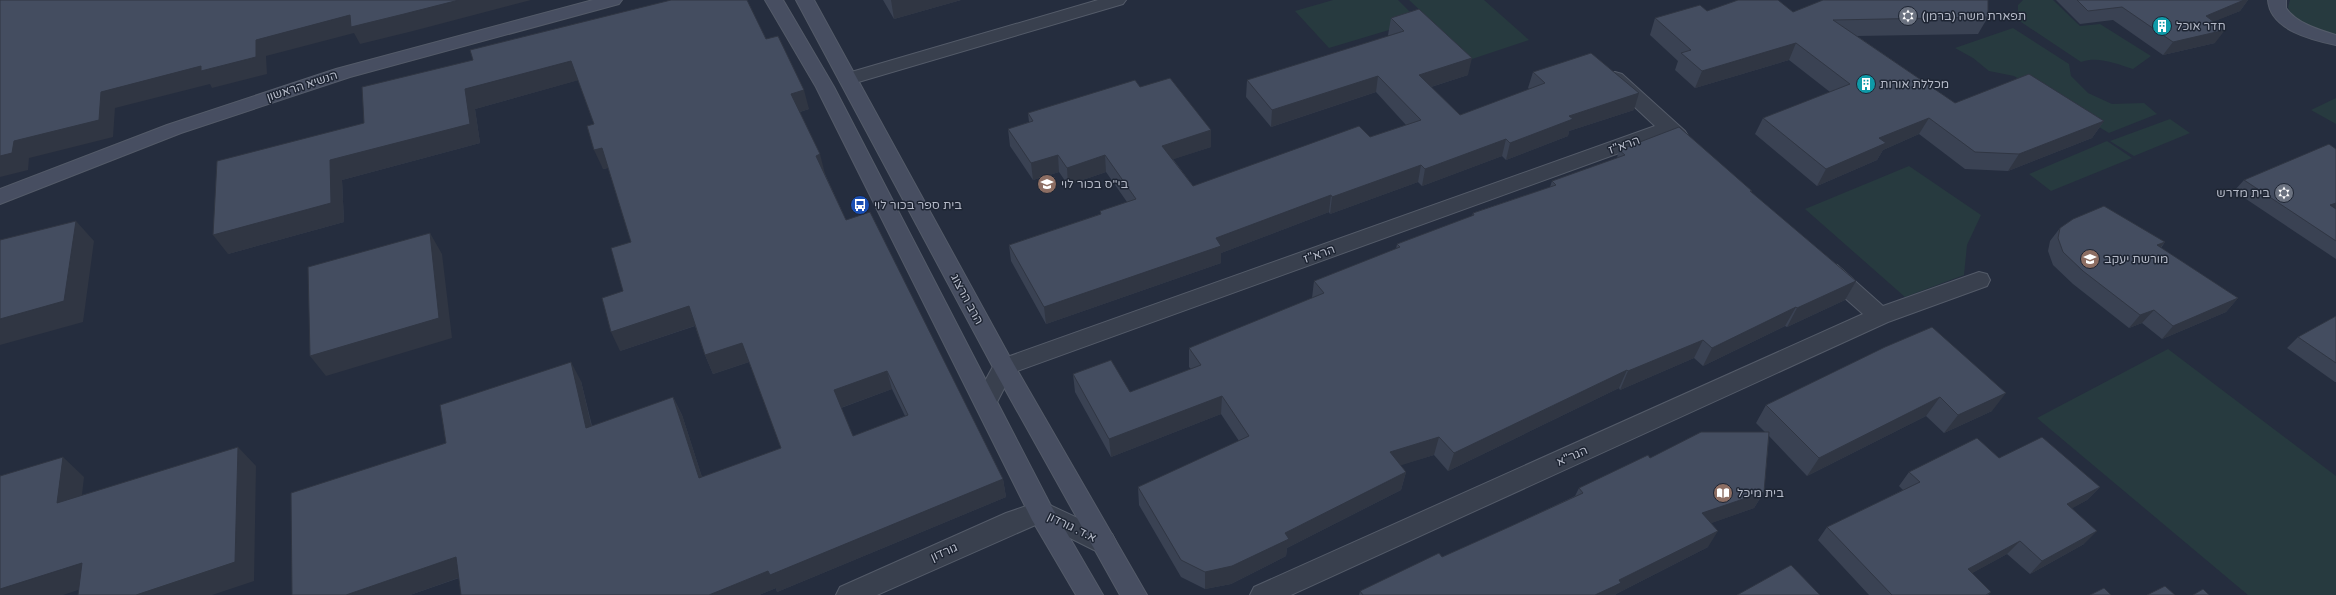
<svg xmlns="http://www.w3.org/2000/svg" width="2336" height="595" font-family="'Varela Round',Heebo,sans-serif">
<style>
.green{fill:#273a3f}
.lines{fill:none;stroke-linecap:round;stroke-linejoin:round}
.street-casing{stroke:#545b69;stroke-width:2}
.secondary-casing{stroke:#545b69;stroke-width:2}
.street{fill:#39404e;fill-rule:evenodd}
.secondary{fill:#474e61;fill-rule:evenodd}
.wall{fill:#3a4253;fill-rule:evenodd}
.shaded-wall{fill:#303643}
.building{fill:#444d60;stroke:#303643;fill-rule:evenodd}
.labels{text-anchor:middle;stroke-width:3;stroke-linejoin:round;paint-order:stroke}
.poi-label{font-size:12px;fill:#b6bbc9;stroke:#1e2533;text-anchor:start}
.street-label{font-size:12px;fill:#b6bbc9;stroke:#1e2533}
</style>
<rect width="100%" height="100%" fill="#252d3e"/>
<!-- green -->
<path class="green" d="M1333,0H1398L1419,21L1329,48L1295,11Z
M1409,0H1484L1529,40L1472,59Z
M2023,0H2053L2080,26L2100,24L2151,56L2133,69C2116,64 2099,56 2081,62L2018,20V5Z
M2290,0H2336V36C2320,30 2294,25 2288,7Z
M2013,28L2069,64L2071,76L2088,93L2112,104L2144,103L2157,114L2109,133L2014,76L1989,71L1973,58L1955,48Z
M2336,98V124L2311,110Z
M2170,119L2190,133L2134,156L2110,141Z
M2107,141L2132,158L2051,191L2029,174Z
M1909,166L1981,215L1967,245L1964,275L1905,297L1805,209Z
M2168,349L2336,476V595H2248L2037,418Z"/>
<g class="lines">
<defs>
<path id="street" d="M1098,0H1126L1123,4L855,83L848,85L841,83L839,79L841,75Z
M1615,72L1622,74L1685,131L1688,136L1685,141C1677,143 1672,142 1666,136L1012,373L994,408L986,410L978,408L974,401L996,361L1655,126L1608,82L1606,78L1608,74Z
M1829,263L1837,265L1883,306L1979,272L1987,274L1990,280L1987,286L1888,322L1291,595H1250L1254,587L1863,314L1821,277L1818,271L1821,265Z
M1041,501L1112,534L1116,542L1112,550L1103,553L1094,550L1040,523L877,595H836L840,587L1006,513Z"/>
<path id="secondary" d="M593,0H622L619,4L350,77L181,133L0,204V189L167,125L336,69Z
M765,0H783L834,87L1050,504L1103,595H1076L1032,520L816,87Z
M796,0H814L1012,361L1147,595H1120L996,373Z
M2268,0H2286V8C2296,23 2319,30 2336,35V45C2312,40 2270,30 2268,0Z"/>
</defs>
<!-- street casing -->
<use href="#street" class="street-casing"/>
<!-- secondary casing -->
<use href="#secondary" class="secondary-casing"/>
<!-- street -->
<use href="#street" class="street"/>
<!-- secondary -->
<use href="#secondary" class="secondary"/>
</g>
<!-- wall -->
<path class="wall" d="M883,0H961L894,19Z
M2056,0H2248L2240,11L2214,21L2215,43L2163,55L2113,20L2080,24Z
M1707,11L1793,12L1988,17L1978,34L1857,36L1955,103L2104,121L2092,138L2008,171L1965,169L1919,134L1883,150L1877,160L1817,186L1755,134L1763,118L1830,92L1789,60L1695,88L1675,70L1678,61L1650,35L1655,18Z
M1391,18L1468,75L1431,87L1460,115L1529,89L1528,88L1533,72L1634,110L1569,131L1568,136L1506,160L1502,156L1422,186L1418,182L1330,214L1329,212L1221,253V263L1046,324L1011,261L1009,245L1100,214V211L1127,202L1106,172L1068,185L1059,172L1033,180L1010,146L1008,129L1029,122L1028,113L1140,87L1211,130V147L1173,159L1193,186L1370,137L1406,125L1376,92L1271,127L1246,97L1247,80L1389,36L1388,35Z
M766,39L809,109L800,112L825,174L846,220L1003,479L1006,497L777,592L776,588L759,595H461L459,578L410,595H292L446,443L581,381L592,426L673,397L682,415L702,477L781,448L749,362L713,374L705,355L695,326L620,351L623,291L631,242L608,168L603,169L594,124L578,80L475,109L480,143L342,180L344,222L228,254L364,123ZM892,389L905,416L853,436L841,408Z
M1619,150L1752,191L1751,192L1856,281L1845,300L1787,327L1785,326L1703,366L1694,358L1620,390L1619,388L1448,471L1434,455L1400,465L1406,472L1401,490L1287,548L1286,556L1231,584L1205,589L1181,577L1139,505L1138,487L1239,441L1221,414L1111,457L1075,392L1073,374L1130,392L1191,369L1189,367V348L1312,298L1314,281L1396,249L1397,244L1472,216L1473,213L1550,187L1552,181L1617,158Z
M2244,180L2336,209V259L2234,191Z
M2060,228L2165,242L2161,248L2238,298L2226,312L2162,339L2142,323L2129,328L2073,284L2053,265L2048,251L2050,241Z
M2336,316V382H2335L2287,348L2298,337Z
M1885,347L1992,411L1944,433L1926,416L1807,476L1769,436L1764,492L1754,508L1711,523L1708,547L1616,594L1615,595H1359L1360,591L1442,557L1509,527L1575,496L1579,488L1650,458L1765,432L1756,423L1766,405Z
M1999,458L2100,487L2087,500L2072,508L2084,544L2030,574L2007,554L1972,573L1991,592L1988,595H1869L1818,540L1827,527L1903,490L1899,486L1909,472Z"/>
<!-- shaded-wall -->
<path class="shaded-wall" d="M459,0H531L413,31L360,44L354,33L266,56L267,74L212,88L210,84L115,108L113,137L29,158L28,170L0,177V156L14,141L101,92L201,66L256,40L350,15Z
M891,0H961L894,19Z
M2244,0H2248L2240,11L2196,29L2206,16Z
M2225,30L2215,43L2163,55L2173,42Z
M1796,43L1789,60L1695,88L1702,71Z
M1472,58L1468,75L1415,92L1419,75Z
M571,61L579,80L475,109L480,143L342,180L344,222L228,254L213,235L330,160L465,89Z
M1378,76L1376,92L1271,127L1272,110Z
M804,90L809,109L796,113L791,94Z
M1639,93L1634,110L1569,131L1568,136L1506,160L1510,143L1569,116Z
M1929,118L1919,134L1883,150L1877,160L1817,186L1826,169L1879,138Z
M2104,121L2092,138L2008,171L2019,154Z
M1211,130V147L1162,163V146Z
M1506,139L1502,156L1422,186L1425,169Z
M602,148L611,167L603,169L594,150Z
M820,154L825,174L822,175L816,156Z
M1058,155L1059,172L1033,180L1031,163Z
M1105,155L1106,172L1068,185L1067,168Z
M1421,165L1418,182L1330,214L1332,197Z
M1331,195L1329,212L1221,253V263L1046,324L1044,307L1216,238Z
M2336,203V209L2330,205Z
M76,221L94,241L83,322L0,345V319Z
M430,233L442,254L452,338L326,376L310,356Z
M2165,242L2154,255L2157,245Z
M1856,281L1845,300L1787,327L1797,308Z
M2238,298L2226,312L2162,339L2173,326Z
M689,306L697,325L620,351L611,332Z
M1796,307L1785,326L1703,366L1712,348Z
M2154,310L2142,323L2129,328L2140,315Z
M1703,340L1694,358L1620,390L1628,371Z
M742,343L749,362L713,374L705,355Z
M571,362L581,381L596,446L586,428Z
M1627,370L1619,388L1448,471L1454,453Z
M887,371L892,389L840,408L834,390Z
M2006,393L1992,411L1944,433L1958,415Z
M1222,396L1221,414L1111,457L1109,439Z
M673,397L682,415L708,496L699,478Z
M1940,397L1926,416L1807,476L1819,458Z
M1439,437L1434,455L1386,470L1390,452Z
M238,447L256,466L254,581L212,595H136Z
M63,457L84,477L79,522L57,503Z
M1406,472L1401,490L1287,548L1286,556L1231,584L1205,589V572L1285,533Z
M1003,479L1006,497L777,592L776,588L759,595H709L768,571Z
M2100,487L2087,500L2055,518L2067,504Z
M1764,492L1754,508L1692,530L1702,513Z
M1718,531L1708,547L1616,594L1615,595H1595L1619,580Z
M2097,531L2084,544L2030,574L2042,561Z
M2020,541L2007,554L1956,582L1968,569Z
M456,557L469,574L410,595H346Z
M82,563L105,581L63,595H0V589Z"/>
<!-- building -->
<path class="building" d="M0,0H459L404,14L351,27L350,15L256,40V57L201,71V66L101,92L99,120L14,141L12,153L0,156Z
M671,0H747L766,39L778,36L804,90L791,94L820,154L816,156L846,220L870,212L1003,479L770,575L768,571L709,595H461L456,557L346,595H292L291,493L446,443L440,405L571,362L586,428L673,397L699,478L781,448L742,343L705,355L689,306L611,332L602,298L623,291L611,248L631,242L602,148L594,150L587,126L594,124L571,61L465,89L470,124L330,160L331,203L213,235L217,161L364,123L362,87L473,60L470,50ZM887,371L908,415L853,436L834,390Z
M1738,0H1778L1793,12L1823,0H1988V17L1833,20L1955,103L2029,74L2104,121L2019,154L1975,152L1929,118L1879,138L1886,143L1826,169L1763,118L1850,84L1796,43L1702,71L1681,53L1691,50L1655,18L1700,5L1707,11Z
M2077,0H2244L2206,16L2225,30L2173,42L2122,7L2088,11Z
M1419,9L1472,58L1419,75L1460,115L1545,83L1533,72L1591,53L1639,93L1569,116L1573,119L1510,143L1506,139L1425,169L1421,165L1332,197L1331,195L1216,238L1221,246L1044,307L1009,245L1101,214L1100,211L1136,199L1105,155L1067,168L1058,155L1031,163L1008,129L1033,121L1028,113L1135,80L1140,87L1170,78L1211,130L1162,146L1193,186L1359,126L1370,137L1421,120L1378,76L1272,110L1247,80L1404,31L1391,18Z
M1679,127L1752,191H1750L1856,281L1797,308L1796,307L1712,348L1703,340L1628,371L1627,370L1454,453L1439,437L1390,452L1406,472L1285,533L1289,539L1232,566L1205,572L1181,560L1138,487L1249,436L1222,396L1109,439L1073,374L1111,360L1130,392L1201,365L1189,348L1324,293L1314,281L1400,247L1397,244L1474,215L1473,213L1556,185L1552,181L1625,155L1619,150Z
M2329,144L2336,149V203L2330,205L2336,209V241L2244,180Z
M2104,206L2165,242L2157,245L2238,298L2173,326L2154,310L2140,315L2083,271L2063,252L2058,238L2060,228L2073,219Z
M76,221L64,301L0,319V240Z
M430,233L439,318L310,356L308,267Z
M2336,316V363L2298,337Z
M1932,327L2006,393L1958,415L1940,397L1819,458L1766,405L1885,347Z
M1701,432H1769L1764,492L1702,513L1718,531L1619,580L1621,583L1595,595H1363L1360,591L1439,553L1442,557L1509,527L1583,493L1579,488L1648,455L1650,458Z
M2042,437L2100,487L2067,504L2097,531L2042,561L2020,541L1968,569L1991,592L1986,595H1892L1827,527L1920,482L1909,472L1977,438L1999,458Z
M238,447L235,562L136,595H78L82,563L0,589V476L63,457L57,503Z
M1791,565L1820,595H1737Z
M2165,586L2175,595H2147Z
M2104,588L2111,595H2090Z
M2203,589L2209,595H2193Z"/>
<!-- icons -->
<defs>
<symbol id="synagogue-disc" viewBox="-11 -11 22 22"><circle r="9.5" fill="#6b7280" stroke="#1e2533"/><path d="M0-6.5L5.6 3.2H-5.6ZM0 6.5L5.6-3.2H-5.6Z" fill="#fff"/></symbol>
<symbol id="building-disc" viewBox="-11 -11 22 22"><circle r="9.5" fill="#0f9aa8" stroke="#1e2533"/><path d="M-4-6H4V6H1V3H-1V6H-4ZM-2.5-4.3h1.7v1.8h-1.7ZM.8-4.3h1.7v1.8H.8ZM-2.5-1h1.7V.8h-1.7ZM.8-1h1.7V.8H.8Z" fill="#fff"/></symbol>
<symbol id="school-disc" viewBox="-11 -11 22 22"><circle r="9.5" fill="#8d6e63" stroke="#1e2533"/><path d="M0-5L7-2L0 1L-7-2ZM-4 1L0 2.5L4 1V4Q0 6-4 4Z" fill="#fff"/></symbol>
<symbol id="bus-disc" viewBox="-11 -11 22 22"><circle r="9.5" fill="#1a4fb4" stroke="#1e2533"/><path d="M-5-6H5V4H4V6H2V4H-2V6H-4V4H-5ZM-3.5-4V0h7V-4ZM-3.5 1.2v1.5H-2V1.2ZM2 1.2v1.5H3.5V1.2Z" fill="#fff"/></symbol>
<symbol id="university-disc" viewBox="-11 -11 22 22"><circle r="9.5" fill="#8d6e63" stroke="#1e2533"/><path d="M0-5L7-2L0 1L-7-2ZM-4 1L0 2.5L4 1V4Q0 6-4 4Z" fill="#fff"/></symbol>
<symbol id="library-disc" viewBox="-11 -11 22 22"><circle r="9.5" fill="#8d6e63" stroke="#1e2533"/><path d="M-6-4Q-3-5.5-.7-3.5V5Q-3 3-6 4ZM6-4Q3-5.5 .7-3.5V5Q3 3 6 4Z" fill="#fff"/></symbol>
</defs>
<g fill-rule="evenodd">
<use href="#synagogue-disc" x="1897" y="5" width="22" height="22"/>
<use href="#building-disc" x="2151" y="15" width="22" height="22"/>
<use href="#building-disc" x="1855" y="73" width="22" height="22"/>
<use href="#school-disc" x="1036" y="173" width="22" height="22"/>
<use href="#synagogue-disc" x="2273" y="182" width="22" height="22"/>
<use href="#bus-disc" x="849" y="194" width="22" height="22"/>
<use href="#university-disc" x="2079" y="248" width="22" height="22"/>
<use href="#library-disc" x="1712" y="482" width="22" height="22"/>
</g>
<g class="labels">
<!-- poi labels -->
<g class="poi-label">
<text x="1922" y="20">תפארת משה (ברמן)</text>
<text x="2176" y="30">חדר אוכל</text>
<text x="1880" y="88">מכללת אורות</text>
<text x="1061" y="188">בי"ס בכור לוי</text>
<text x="2270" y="197" text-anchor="end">בית מדרש</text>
<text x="874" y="209">בית ספר בכור לוי</text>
<text x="2104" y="263">מורשת יעקב</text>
<text x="1737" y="497">בית מיכל</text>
</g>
<!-- street labels -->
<g class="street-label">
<text transform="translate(302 86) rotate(-18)" y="4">הנשיא הראשון</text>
<text transform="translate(1624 145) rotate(-20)" y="4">הרא"ז</text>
<text transform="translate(1319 254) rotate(-20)" y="4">הרא"ז</text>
<text transform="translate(967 299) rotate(62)" y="4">הרב הרצוג</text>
<text transform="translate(1572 456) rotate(-24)" y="4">הגר"א</text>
<text transform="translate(1072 527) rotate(26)" y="4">א.ד. גורדון</text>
<text transform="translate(944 552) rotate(-24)" y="4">גורדון</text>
</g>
</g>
</svg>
